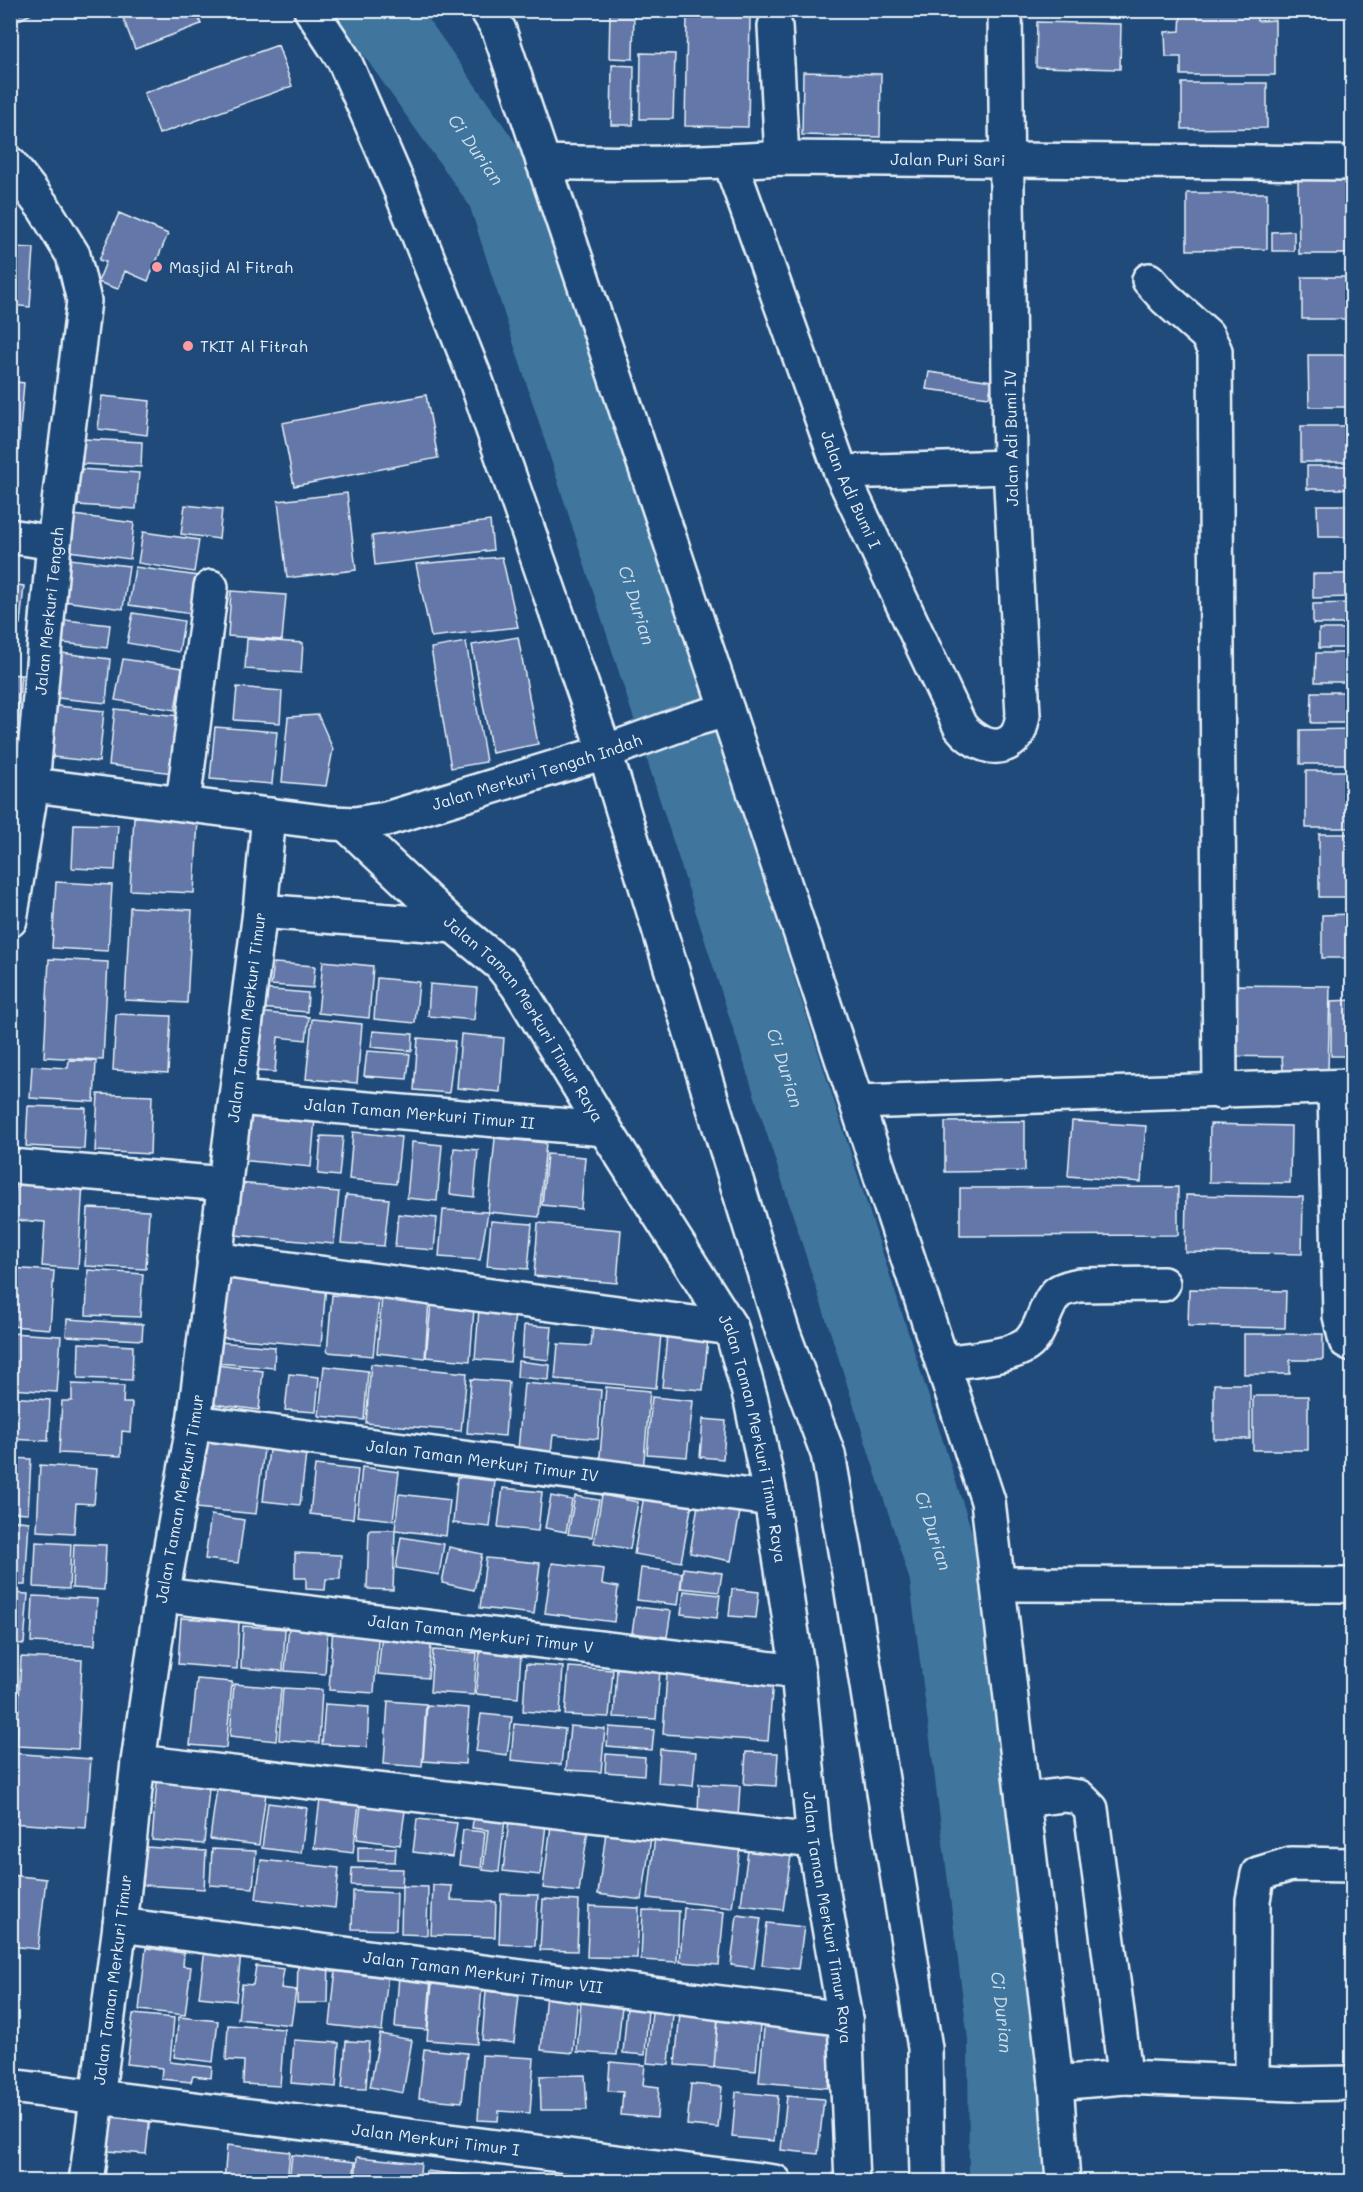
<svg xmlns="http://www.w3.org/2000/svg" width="1363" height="2192" font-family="Mali,sans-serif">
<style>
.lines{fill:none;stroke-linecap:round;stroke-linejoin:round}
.river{stroke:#40759d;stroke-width:74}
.building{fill:#6377a8;stroke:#e8f1f8;stroke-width:1.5}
.minor-casing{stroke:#e8f1f8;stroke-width:38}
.minor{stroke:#1f4a7a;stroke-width:33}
.poi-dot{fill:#ff9aa2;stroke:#1f4a7a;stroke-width:2}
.labels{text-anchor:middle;stroke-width:6;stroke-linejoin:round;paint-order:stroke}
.street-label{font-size:16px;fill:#e8f1f8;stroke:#1f4a7a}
.poi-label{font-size:16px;fill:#e8f1f8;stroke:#1f4a7a;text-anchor:start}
.water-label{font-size:18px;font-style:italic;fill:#cfdeea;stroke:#1f4a7a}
</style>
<rect width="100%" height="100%" fill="#1f4a7a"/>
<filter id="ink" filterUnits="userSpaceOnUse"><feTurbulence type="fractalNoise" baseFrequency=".0167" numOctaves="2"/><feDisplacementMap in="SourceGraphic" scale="12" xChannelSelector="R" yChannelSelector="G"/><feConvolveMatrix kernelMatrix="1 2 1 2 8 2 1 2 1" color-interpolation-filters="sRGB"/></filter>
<g filter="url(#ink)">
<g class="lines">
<!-- river -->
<path class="river" id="s1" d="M377,10L503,189L946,1572L1005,2037L1006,2182"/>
</g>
<!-- building -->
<path class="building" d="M10,10H40L10,24Z
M120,10H148V13L154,10H196L201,24L135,49Z
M610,10H634L633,59L609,58Z
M844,10H899V15L844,14Z
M1181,10H1257V21L1275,20V75H1181V57H1166L1165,32L1180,31Z
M687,15L750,16L748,127L685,126Z
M1037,22L1121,24L1120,69L1036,67Z
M278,45L292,86L159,134L144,93Z
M641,53L675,54L673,119H640Z
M612,65L634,66L633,125H611Z
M803,72L881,74L880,137L802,135Z
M1182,83H1267V128L1182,129Z
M1298,178L1352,179V254H1299Z
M1187,193H1267V249L1187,250Z
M119,213L168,234L148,281L125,271L118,289L98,282L106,262L99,260Z
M1294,231V251H1272V232Z
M10,247L34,248L30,307L10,305Z
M1302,277H1352V319H1302Z
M1308,355H1352V407H1309Z
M929,372L992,381L989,397L926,389Z
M10,381L24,383L15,488H10Z
M426,395L438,458L294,486L282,423Z
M102,396L150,401L147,435L98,429Z
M1301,426H1352V462H1301Z
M84,439L142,442L141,467L82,464Z
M1307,466H1352V489H1307Z
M80,469L139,473L136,509L78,505Z
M347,493L356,570L287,578L278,501Z
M185,505L222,509L219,539L181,534Z
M1317,505H1352V537H1318Z
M66,514L134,523L130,559L61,550Z
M490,521L493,550L375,565L372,536Z
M143,532L199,540L194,572L138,563Z
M502,557L518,627L431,637L416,564Z
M61,558L129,566L123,609L56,600Z
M135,567L198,576L192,614L129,605Z
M1313,574H1352V597L1313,598Z
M10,584L24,586L20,624L10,623Z
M231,591L286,595L282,640L228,636Z
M1352,603V624H1313V604Z
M133,613L184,621L179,652L127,643Z
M56,619L110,625L107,648L54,642Z
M1319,629H1352V648H1319Z
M518,637L538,744L492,753L472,645Z
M247,639L303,643L301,673L245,669Z
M466,642L486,762L451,768L431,648Z
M53,652L110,659L106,703L48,697Z
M1316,653H1352V682H1315Z
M123,659L182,668L175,710L115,700Z
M10,674L21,675L17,725H10Z
M237,687L282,691L280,723L234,720Z
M1312,692H1352V723H1311Z
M48,705L104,711L99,762L43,756Z
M115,709L179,716L173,773L109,765Z
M318,715L333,749L326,786L282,782L288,717Z
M215,727L277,732L272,784L210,779Z
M1352,729V764H1300V730Z
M1306,771H1352V828H1306Z
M134,817L198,820L194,893L130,890Z
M74,824L118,825L115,870L72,868Z
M1319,834H1352V897H1319Z
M56,882L112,885L108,951L52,948Z
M130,907L192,910L187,1003L125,1000Z
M1352,914V958H1322V915Z
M49,959L108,962L103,1060L44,1057Z
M323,961L373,966L369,1018L318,1013Z
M274,963L315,966L313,988L271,985Z
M377,978L419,982L415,1023L374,1019Z
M430,984L477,988L474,1020L428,1016Z
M1226,985L1330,986L1328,1071L1283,1070L1282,1057L1224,1056Z
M261,989L308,993L307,1012L259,1008Z
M1352,1000V1056H1331V1001Z
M257,1012L309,1017L306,1040L278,1037L275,1072L252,1071Z
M116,1014L171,1016L168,1073L113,1070Z
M312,1019L362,1024L357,1083L306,1079Z
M373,1031L413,1034L412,1051L371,1047Z
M461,1034L504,1038L500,1092L457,1088Z
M418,1038L455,1041L449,1093L414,1090Z
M367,1051L410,1054L407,1079L364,1076Z
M69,1060L96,1061L94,1102L30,1098L32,1066L68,1068Z
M98,1094L152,1096L150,1154L95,1151Z
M28,1106L86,1108L84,1149L26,1146Z
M245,1112L315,1118L311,1167L240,1160Z
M1025,1121V1171L945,1172V1122Z
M1072,1121L1146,1126L1141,1182L1068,1176Z
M1210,1124L1291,1126L1290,1183L1209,1182Z
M353,1132L401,1137L396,1184L349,1179Z
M321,1136L343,1137L339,1176L318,1174Z
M495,1138L546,1143L539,1217L488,1212Z
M412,1142L442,1145L437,1201L407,1198Z
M454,1148L478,1150L474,1197L450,1194Z
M547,1154L585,1157L581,1209L542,1205Z
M16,1177L83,1181L78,1269L42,1266L45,1222L14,1220Z
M238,1183L339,1192L334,1244L234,1235Z
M1178,1187V1235L960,1236V1188Z
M346,1195L389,1199L384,1246L341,1243Z
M1186,1195L1303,1197L1302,1254L1185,1252Z
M88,1208L149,1211L146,1269L85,1266Z
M443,1210L488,1212L480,1260L439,1257Z
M398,1214L437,1218L434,1250L395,1247Z
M491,1221L532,1224L528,1269L487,1266Z
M538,1223L621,1230L617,1283L534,1276Z
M10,1268L54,1271L50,1329L10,1326Z
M88,1270L143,1274L140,1317L86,1315Z
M222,1276L326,1285L321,1346L217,1337Z
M1189,1289L1286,1291L1285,1328L1188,1326Z
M332,1295L379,1299L373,1356L327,1352Z
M382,1297L429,1301L425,1358L377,1353Z
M431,1305L474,1309L470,1361L426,1357Z
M479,1309L515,1313L510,1362L475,1359Z
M594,1316L662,1323L656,1388L555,1379L558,1344L591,1346Z
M67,1319L143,1324L142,1340L66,1336Z
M524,1325L552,1327L549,1360L522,1357Z
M668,1325L709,1328L703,1390L662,1387Z
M10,1333L61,1336L57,1392L10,1389Z
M1244,1334H1323V1360H1290V1374H1244Z
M219,1342L275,1347L274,1368L218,1363Z
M79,1343L133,1346L132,1380L78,1378Z
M518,1361L550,1365L549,1380L517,1377Z
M371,1364L467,1373L461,1431L366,1423Z
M217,1365L263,1371L259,1410L213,1404Z
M324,1366L368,1371L364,1420L319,1416Z
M289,1374L319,1377L316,1412L285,1410Z
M471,1379L509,1382L505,1436L467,1433Z
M524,1383L601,1390L598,1439L553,1435L551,1453L518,1450Z
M72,1384L124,1386L123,1403H132L130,1432L122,1431L121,1456L59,1453L62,1401H72Z
M1214,1384H1250V1439H1214Z
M606,1387L650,1391L643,1471L599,1467Z
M1253,1396H1308V1450H1253Z
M10,1397L50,1400L48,1441L10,1439Z
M652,1397L693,1401L687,1457L647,1454Z
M703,1419L726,1421L723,1459L700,1457Z
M204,1441L264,1449L256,1514L196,1508Z
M269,1450L306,1454L300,1505L263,1501Z
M10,1458L31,1459L28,1513L10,1512Z
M40,1465L97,1469L94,1504L76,1503L74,1533L37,1531Z
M315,1465L358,1470L353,1519L310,1514Z
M362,1467L399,1472L393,1520L357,1516Z
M457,1477L495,1481L490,1527L453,1523Z
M503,1488L542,1492L538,1531L498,1527Z
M399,1494L450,1500L446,1536L395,1530Z
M602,1495L638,1502L630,1549L594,1543Z
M644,1495L692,1503L681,1562L634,1554Z
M551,1496L572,1500L566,1532L545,1528Z
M575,1496L599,1500L592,1537L568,1534Z
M698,1505L740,1512L731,1561L690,1553Z
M211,1515L244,1520L238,1563L205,1559Z
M10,1520L29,1522L25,1585H10Z
M369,1530H395L393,1590L367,1589Z
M401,1537L444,1544L439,1575L396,1568Z
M36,1542L71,1544L69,1589L34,1587Z
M74,1544L106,1545L104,1590L72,1588Z
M449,1547L482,1554L474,1590L442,1583Z
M295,1553L341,1555L340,1579H326L325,1590L306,1589V1578H295Z
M486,1558L540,1563L534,1614L480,1608Z
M552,1563L604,1569L602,1584L618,1587L614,1622L545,1613Z
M641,1568L682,1573L678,1605L637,1600Z
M683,1568L722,1573L719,1592L681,1588Z
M732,1589L759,1592L756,1618L729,1616Z
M684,1591L720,1595L717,1618L681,1614Z
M10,1593L28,1594L24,1644L10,1643Z
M33,1596L97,1599L95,1645L31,1642Z
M636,1607L671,1611L667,1637L632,1633Z
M181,1618L239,1622L237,1669L178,1664Z
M289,1625L328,1627L325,1674L285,1671Z
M333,1625L379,1628L374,1693L329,1690Z
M243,1626L285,1629L283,1671L241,1668Z
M382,1633L432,1636L428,1678L378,1674Z
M433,1650L477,1653L474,1695L430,1692Z
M480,1651L521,1654L518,1698L476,1694Z
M21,1657L82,1660L78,1749L17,1746Z
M526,1664L563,1667L560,1714L523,1711Z
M569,1667L613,1670L609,1717L565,1715Z
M617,1668L660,1671L656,1719L614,1717Z
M667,1673L773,1680L768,1741L663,1734Z
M197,1679L232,1682L226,1748L190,1745Z
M234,1684L281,1688L276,1741L230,1736Z
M283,1688L322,1690L319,1743L279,1740Z
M388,1701L426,1704L422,1767L384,1764Z
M325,1704L369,1707L367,1747L322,1744Z
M427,1705L469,1708L465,1764L423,1761Z
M481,1714L512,1717L507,1755L476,1751Z
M514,1724L565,1729L561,1765L511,1760Z
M570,1726L605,1729L601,1772L566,1770Z
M609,1727L654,1730L652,1750L607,1746Z
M660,1749L696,1752L693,1786L658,1783Z
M746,1752L778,1753L776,1786L744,1784Z
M10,1753L91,1759L86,1828L10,1823Z
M606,1754L645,1757L644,1775L605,1772Z
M157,1782L209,1787L204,1844L152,1840Z
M699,1784L740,1786L738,1817L698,1816Z
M217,1787L266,1793L259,1845L210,1839Z
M320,1799L359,1804L353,1853L314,1848Z
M268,1803L307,1808L301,1853L262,1848Z
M361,1805L405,1811L400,1845L357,1839Z
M475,1805L506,1810L499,1872L483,1870L488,1830L472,1828Z
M510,1812L547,1816L540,1875L503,1871Z
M417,1819L457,1823L452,1857L413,1852Z
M607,1824L652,1830L642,1900L598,1894Z
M551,1825L588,1830L579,1892L543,1888Z
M463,1830L485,1832L481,1868L459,1865Z
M655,1836L740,1847L732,1908L648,1898Z
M146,1847L206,1851L204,1889L143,1885Z
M358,1847L396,1848L395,1862L358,1861Z
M212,1849L256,1851L253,1888L210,1885Z
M748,1850L791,1856L783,1910L741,1905Z
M261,1860L339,1868L335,1908L256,1899Z
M352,1868L403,1869L402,1887L351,1885Z
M10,1875L46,1879L38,1949L10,1946Z
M433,1885L452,1886L451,1900L496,1902L495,1937L431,1935Z
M402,1886L428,1887L427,1935L401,1934Z
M353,1891L397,1893L396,1930L352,1929Z
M501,1894L538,1895L535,1946L499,1944Z
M543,1899L579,1901L577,1951L540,1950Z
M589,1906L639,1908L637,1958L587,1957Z
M684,1908L724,1912L719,1965L680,1962Z
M643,1910L679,1911L677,1962L641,1960Z
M737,1915L761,1918L754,1968L731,1965Z
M767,1923L804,1927L798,1969L762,1965Z
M146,1948L184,1953L183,1966L191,1967L185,2015L139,2010Z
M205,1948L241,1953L236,2001L199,1997Z
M298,1958H329L328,2003H297Z
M337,1959L389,1965L382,2031L330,2025Z
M256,1966L284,1969L281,1988L296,1990L291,2025L238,2019L242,1984L253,1985Z
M433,1971L483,1976L477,2044L427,2040Z
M399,1976L431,1978L427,2030L395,2027Z
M486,1991L519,1995L514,2043L482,2040Z
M546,1993L578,1996L573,2053L541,2050Z
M581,2002L622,2006L617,2055L577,2052Z
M627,2007L648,2009L645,2055L623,2053Z
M652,2012L673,2014L669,2065L647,2063Z
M680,2013L718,2016L714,2068L675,2065Z
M133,2014L174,2018L170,2062L212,2067L211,2078L193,2076L191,2082L161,2079L162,2068L127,2064Z
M179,2017L218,2021L213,2062L174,2057Z
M765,2018L833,2025L828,2088L759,2082Z
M718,2021L760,2025L756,2071L714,2067Z
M228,2025L284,2029L280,2086L243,2084L244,2061L226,2060Z
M380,2034L412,2040L403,2093L370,2087Z
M294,2040L339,2043L336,2087L291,2083Z
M346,2041L369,2042L366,2089L342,2088Z
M424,2049L467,2053L462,2102L419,2098Z
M482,2055L534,2058L530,2113L499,2111L498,2121L478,2120Z
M610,2062L645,2065L643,2085L659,2087L657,2118L621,2115L623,2092L608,2091Z
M585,2075L587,2110H541L540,2076Z
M691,2084L722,2087L718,2128L687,2125Z
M736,2092L778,2096L774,2141L732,2137Z
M787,2096L824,2099L818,2154L781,2150Z
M110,2113L150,2116L146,2154L107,2151Z
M227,2145L290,2152L287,2182H224Z
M292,2155L355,2162L353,2182H289Z
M357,2157L421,2163L419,2182H355Z
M426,2171L484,2177V2182H425Z"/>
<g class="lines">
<defs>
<g id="minor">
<path d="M311,10L344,60L401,191L474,375L605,752L782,1330L828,1454L849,1573L925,2048L927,2182"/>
<path d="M487,10L499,30L727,710L988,1501L1056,2083L1063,2182"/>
<path d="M775,26L782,158"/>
<path id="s2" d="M730,161L841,472L960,726C971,740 994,754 1011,741C1020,735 1021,724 1023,715L1010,467L1005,10"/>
<path id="s3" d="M543,162C622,165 702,163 782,158L1352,163"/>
<path d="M10,164L44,208L73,255L84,301L54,543L32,785L10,920"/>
<path d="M1149,280L1165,298L1207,335L1215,351L1220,1092"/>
<path d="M841,472L1010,467"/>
<path d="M10,536L54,543"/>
<path id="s4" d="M10,782L331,823L355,824L386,819L605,752L692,720L727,710"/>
<path d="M183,803L211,587"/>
<path id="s5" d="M346,824L454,926L500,964L517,985L605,1129L731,1328L751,1400L771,1499L798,1672L814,1841L845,2019L852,2182"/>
<path d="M260,911L454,926"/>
<path d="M1335,1088L1340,1316L1346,1341L1352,1344"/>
<path id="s6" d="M236,1098L605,1129"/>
<path d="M857,1102L1352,1086"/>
<path d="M10,1166L225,1184"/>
<path d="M214,1259L731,1328"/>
<path d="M943,1363C964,1360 1010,1357 1026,1345C1043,1333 1043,1307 1057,1293C1063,1288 1072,1287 1079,1285L1163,1284"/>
<path id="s7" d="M194,1422L771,1499"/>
<path d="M999,1584L1352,1585"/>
<path id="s8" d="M162,1595L798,1672"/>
<path d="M138,1762L814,1841"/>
<path d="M1024,1800L1064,1795L1079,1797L1091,1809L1124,2066V2077L1056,2083"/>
<path id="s9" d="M120,1925L845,2019"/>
<path d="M1124,2077L1291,2084L1352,2083"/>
<path d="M1252,2082L1253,1900L1258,1874L1291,1864L1352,1865"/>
<path id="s10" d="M10,2086L775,2182"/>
<path id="s11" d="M86,2182L120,1925L138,1762L162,1595L194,1422L260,911L269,815"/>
</g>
</defs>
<!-- minor casing -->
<use href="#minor" class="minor-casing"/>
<!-- minor -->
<use href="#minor" class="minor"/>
</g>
</g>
<!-- markers -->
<g class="poi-dot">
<circle cx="157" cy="267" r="6"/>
<circle cx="188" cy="346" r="6"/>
</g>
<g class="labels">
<!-- street labels -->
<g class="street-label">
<text dy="6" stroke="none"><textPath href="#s3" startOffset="405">Jalan Puri Sari</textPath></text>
<text transform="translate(1011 438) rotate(-91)" y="6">Jalan Adi Bumi IV</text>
<text dy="6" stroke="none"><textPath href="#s2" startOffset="350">Jalan Adi Bumi I</textPath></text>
<text transform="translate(49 611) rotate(-84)" y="6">Jalan Merkuri Tengah</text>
<text dy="6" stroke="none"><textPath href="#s4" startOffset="537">Jalan Merkuri Tengah Indah</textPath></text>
<text dy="6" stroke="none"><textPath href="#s11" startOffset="1176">Jalan Taman Merkuri Timur</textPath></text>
<text dy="6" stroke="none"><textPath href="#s5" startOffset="266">Jalan Taman Merkuri Timur Raya</textPath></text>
<text dy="6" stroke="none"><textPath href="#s6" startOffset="184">Jalan Taman Merkuri Timur II</textPath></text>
<text dy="6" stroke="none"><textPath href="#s5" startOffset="752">Jalan Taman Merkuri Timur Raya</textPath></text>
<text dy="6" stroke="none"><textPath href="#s7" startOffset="291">Jalan Taman Merkuri Timur IV</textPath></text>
<text dy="6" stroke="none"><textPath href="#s11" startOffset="690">Jalan Taman Merkuri Timur</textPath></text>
<text dy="6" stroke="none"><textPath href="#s8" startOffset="321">Jalan Taman Merkuri Timur V</textPath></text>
<text dy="6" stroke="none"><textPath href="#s5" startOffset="1238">Jalan Taman Merkuri Timur Raya</textPath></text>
<text dy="6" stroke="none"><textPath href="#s9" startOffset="366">Jalan Taman Merkuri Timur VII</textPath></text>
<text dy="6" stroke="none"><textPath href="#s11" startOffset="204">Jalan Taman Merkuri Timur</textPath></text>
<text dy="6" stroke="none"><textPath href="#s10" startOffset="429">Jalan Merkuri Timur I</textPath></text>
</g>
<!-- poi labels -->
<g class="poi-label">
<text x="169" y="273">Masjid Al Fitrah</text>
<text x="200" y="352">TKIT Al Fitrah</text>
</g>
<!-- water labels -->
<g class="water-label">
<text dy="6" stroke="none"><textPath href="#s1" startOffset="171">Ci Durian</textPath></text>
<text dy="6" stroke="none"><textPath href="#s1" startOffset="656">Ci Durian</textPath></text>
<text dy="6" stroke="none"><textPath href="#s1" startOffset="1142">Ci Durian</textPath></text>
<text dy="6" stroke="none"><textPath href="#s1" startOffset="1628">Ci Durian</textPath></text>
<text dy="6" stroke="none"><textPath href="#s1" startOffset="2115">Ci Durian</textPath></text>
</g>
</g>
<!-- margin -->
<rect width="1363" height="2192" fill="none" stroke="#1f4a7a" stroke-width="36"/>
<rect x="18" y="18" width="1327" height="2156" fill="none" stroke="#e8f1f8" stroke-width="2" filter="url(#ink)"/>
</svg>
